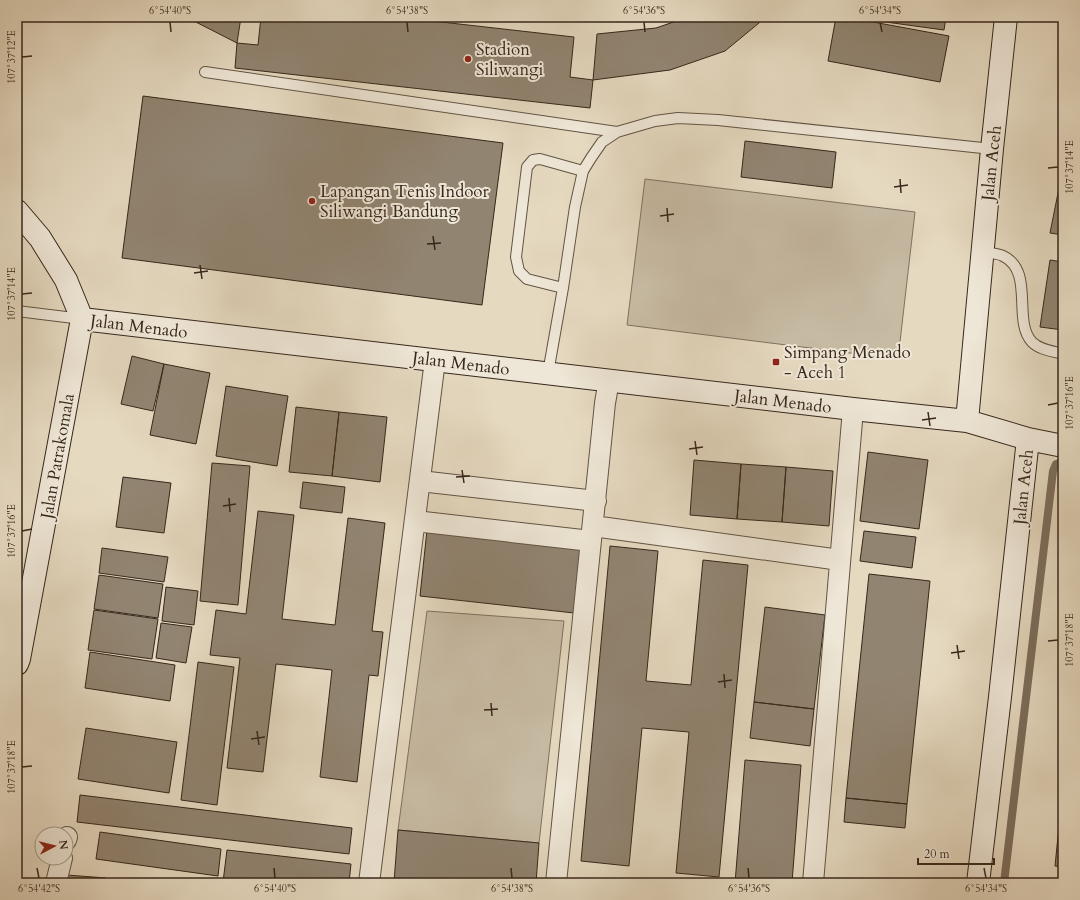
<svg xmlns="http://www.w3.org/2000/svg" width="1080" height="900" font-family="Cardo,serif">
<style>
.green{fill:#c7bba4;stroke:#7f7160}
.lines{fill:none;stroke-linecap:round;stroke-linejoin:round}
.stream{stroke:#7c6d5c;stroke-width:8}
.building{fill:#918471;stroke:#37271b}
.lane-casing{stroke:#625444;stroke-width:12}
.street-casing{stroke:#625444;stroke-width:22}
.secondary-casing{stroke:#37271b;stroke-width:24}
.lane{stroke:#eee6d6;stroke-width:10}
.street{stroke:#eee6d6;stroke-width:20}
.secondary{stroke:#eee6d6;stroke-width:22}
.ticks{fill:none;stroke:#37271b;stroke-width:1.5}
.poi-dot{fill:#8f2418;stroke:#eee6d6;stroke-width:1.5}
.labels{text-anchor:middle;stroke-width:4;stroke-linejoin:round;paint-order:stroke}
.poi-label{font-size:17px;fill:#37271b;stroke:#eee6d6;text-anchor:start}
.street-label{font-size:17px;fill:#37271b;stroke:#eee6d6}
.neatline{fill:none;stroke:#37271b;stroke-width:1.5}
.ticks-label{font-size:10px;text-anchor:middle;fill:#37271b}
</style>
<rect width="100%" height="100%" fill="#e5d9c0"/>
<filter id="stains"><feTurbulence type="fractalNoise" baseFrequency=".005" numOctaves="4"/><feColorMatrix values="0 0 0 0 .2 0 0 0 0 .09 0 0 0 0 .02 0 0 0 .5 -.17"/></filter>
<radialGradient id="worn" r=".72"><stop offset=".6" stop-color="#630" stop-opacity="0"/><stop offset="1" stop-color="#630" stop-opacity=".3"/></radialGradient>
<!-- green -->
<path class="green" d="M645,179L915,212L898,359L627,325Z
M427,611L564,621L539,843L398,830Z"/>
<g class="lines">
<!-- stream -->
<path class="stream" d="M1004,883L1053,471L1056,464L1063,462"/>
</g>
<!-- building -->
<path class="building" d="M186,17H241L237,43Z
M261,17H397L574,37L570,77L593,80L590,108L235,68L237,43L258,45Z
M688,17H764L759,23L725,51L670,70L593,80L597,34L656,28Z
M836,17H846L949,36L940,82L828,61Z
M849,17H946L944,30Z
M143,96L503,143L482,305L122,258Z
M745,141L836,152L832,188L741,177Z
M1063,164V194L1058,193Z
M1058,193L1063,194V235L1050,233Z
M1050,260L1063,262V330L1040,327Z
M132,356L164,364L153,411L121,404Z
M164,364L210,373L196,444L150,435Z
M226,386L288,396L277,466L216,456Z
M296,407L339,412L332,476L289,472Z
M339,412L387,417L380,482L332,476Z
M868,452L928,460L919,529L860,521Z
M694,460L741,464L737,519L690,515Z
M212,463L250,466L238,605L200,601Z
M741,464L786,467L782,522L737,519Z
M786,467L833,471L829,526L782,522Z
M123,477L171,483L164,533L116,527Z
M303,482L345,487L342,513L300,508Z
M258,511L294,515L282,619L335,625L348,518L385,523L372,631L383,632L378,676L369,675L357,782L320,777L332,670L276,664L263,772L227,768L240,658L210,655L216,610L246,614Z
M427,530L581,547L574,613L420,596Z
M864,531L916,537L912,568L860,561Z
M610,546L658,551L646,681L691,685L703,560L748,565L719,877L676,873L689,732L642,728L629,866L581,861Z
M102,548L168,557L164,582L99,573Z
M869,574L930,581L907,804L846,798Z
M99,575L163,584L158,618L94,609Z
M166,587L198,591L194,625L162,621Z
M765,607L825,615L814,709L754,702Z
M94,610L158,619L152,659L88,650Z
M161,623L192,627L186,663L156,658Z
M90,652L175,665L170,701L85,688Z
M198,662L234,667L217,805L181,800Z
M754,702L814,709L810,746L750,738Z
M86,728L177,742L169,793L78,779Z
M745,760L801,765L792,883H735Z
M80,795L352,828L349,854L77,822Z
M1062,796H1063V867L1055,866Z
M846,798L907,804L905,828L844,822Z
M398,830L539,843L536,883L394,882Z
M100,832L221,849L218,876L96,859Z
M227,850L351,864L349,883H233L223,882Z
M67,875L106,878L105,883H67Z"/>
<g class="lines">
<defs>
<path id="lane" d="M205,72L617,132
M982,252C989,253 998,253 1003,256C1035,271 1012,321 1032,342C1040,350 1052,351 1063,354
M563,288L527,279L519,271L516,257L527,167L533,160L540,159L583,171
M17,311L82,319
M548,373L563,288L575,207L583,171L591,158L602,142L617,132L655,121L678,118L718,120L992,149"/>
<path id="street" d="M420,481L596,501
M415,521L591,541
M593,526L840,560
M66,840L67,837
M56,883L62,858
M369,883L435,360
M556,883L605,403L609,380
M813,883L853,409"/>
<path id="secondary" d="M17,211L40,238L66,280L82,319
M82,319L853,409L967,421L1028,439L1063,446
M967,421L992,149L1006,17
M17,664L19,659L82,319
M978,883L1000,697L1028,439"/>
</defs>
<!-- lane casing -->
<use href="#lane" class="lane-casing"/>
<!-- street casing -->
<use href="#street" class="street-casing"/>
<!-- secondary casing -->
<use href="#secondary" class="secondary-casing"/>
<!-- lane -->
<use href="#lane" class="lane"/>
<!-- street -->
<use href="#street" class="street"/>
<!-- secondary -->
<use href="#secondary" class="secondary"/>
</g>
<!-- ticks -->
<path class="ticks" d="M170,22L171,32M407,22L408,32M644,22L645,32M880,22L882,32M22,57L32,56M1048,168L1058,167M900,179L901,193M894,187L908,185M667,208L668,222M660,216L674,214M433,236L435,250M427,244L441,243M200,265L202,279M194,273L208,271M22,294L32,293M1048,405L1058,403M928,412L930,426M922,420L936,418M695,441L697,455M689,449L703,447M462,470L464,483M456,477L470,476M229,498L230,512M223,506L236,504M22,531L32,529M1048,641L1058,640M957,645L959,659M951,653L965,651M724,674L725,688M718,682L732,680M491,703L492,716M484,710L498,709M257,731L259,745M251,739L265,737M22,767L32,766M37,868L39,878M274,868L275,878M511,868L512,878M748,868L749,878M984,868L986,878"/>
<!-- markers -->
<g class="poi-dot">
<circle cx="468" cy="59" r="4"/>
<circle cx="312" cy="201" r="4"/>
<rect x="772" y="358" width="8" height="8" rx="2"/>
</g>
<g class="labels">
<!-- poi labels -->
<g class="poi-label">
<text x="476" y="55">Stadion<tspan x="476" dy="20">Siliwangi</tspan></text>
<text x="320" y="197">Lapangan Tenis Indoor<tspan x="320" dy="20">Siliwangi Bandung</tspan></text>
<text x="784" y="358">Simpang Menado<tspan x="784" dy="20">- Aceh 1</tspan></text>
</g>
<!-- street labels -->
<g class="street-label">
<text transform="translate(991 163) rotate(-84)" y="6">Jalan Aceh</text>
<text transform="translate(139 326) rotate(7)" y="6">Jalan Menado</text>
<text transform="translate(461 363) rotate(7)" y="6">Jalan Menado</text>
<text transform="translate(783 401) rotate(7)" y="6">Jalan Menado</text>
<text transform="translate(57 456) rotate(-80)" y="6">Jalan Patrakomala</text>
<text transform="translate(1023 487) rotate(-84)" y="6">Jalan Aceh</text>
</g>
</g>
<!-- margin -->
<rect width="1080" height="900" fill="none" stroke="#e5d9c0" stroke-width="44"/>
<!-- north arrow -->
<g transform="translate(54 846) rotate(83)"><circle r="19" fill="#eee6d6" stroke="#a59a8b"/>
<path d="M0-3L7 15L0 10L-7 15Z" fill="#8f2418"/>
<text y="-6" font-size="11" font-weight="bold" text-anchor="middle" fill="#37271b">N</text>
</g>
<!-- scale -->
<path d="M918 858v6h76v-6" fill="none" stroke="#37271b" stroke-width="2"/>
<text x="924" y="858" font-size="12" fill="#37271b" stroke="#eee6d6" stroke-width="3" paint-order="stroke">20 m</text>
<rect x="22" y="22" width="1036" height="856" class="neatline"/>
<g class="ticks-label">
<text x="170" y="14">6°54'40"S</text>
<text x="407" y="14">6°54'38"S</text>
<text x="644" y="14">6°54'36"S</text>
<text x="880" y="14">6°54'34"S</text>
<text transform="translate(11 57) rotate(-90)" y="4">107°37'12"E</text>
<text transform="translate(1069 167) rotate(-90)" y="4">107°37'14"E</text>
<text transform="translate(11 294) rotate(-90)" y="4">107°37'14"E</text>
<text transform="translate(1069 403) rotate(-90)" y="4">107°37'16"E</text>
<text transform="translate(11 531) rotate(-90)" y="4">107°37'16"E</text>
<text transform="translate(1069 640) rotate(-90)" y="4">107°37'18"E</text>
<text transform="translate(11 767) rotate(-90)" y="4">107°37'18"E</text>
<text x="39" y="892">6°54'42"S</text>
<text x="275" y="892">6°54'40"S</text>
<text x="512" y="892">6°54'38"S</text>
<text x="749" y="892">6°54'36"S</text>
<text x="986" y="892">6°54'34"S</text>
</g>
<rect width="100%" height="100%" filter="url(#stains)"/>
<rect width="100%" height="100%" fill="url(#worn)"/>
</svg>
